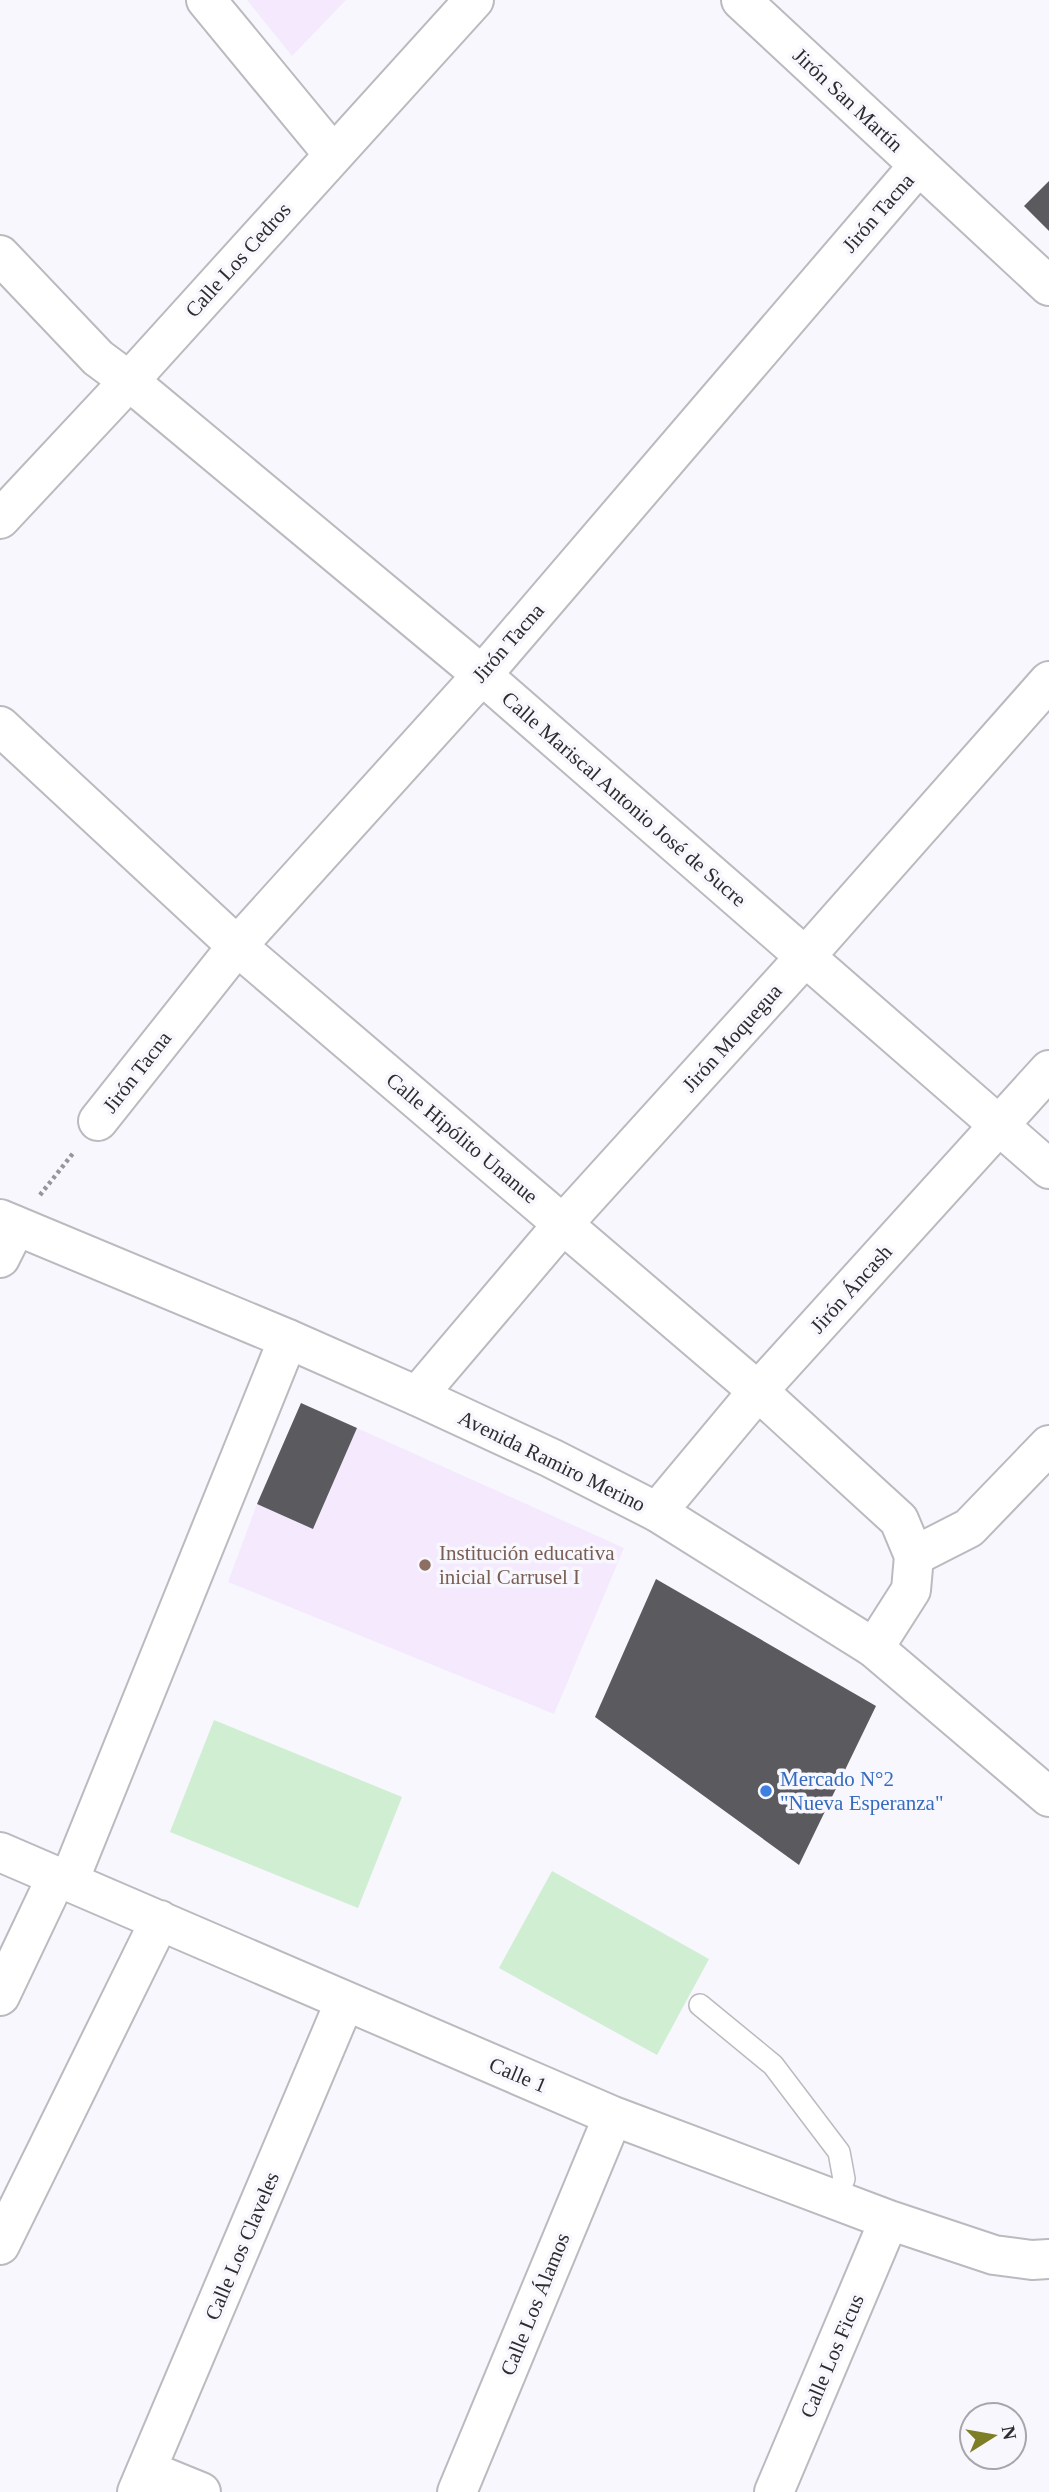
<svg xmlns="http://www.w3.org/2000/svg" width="1049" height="2492" font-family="'Times New Roman',serif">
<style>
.education{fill:#f4e9fd}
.green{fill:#d0eed2}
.building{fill:#5a5a5f}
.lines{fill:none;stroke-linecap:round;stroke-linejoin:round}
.service-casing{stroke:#bababf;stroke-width:24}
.minor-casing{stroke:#bababf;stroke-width:42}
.tertiary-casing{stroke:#bababf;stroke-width:42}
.path{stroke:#96969a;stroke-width:4.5;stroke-dasharray:3.5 3.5;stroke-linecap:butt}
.service{stroke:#fff;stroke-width:21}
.minor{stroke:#fff;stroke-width:38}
.tertiary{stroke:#fff;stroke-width:38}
.education-dot{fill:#8d6e63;stroke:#f7f7fd;stroke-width:2.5}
.shop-dot{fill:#3f7fe0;stroke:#f7f7fd;stroke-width:2.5}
.labels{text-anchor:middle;stroke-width:7;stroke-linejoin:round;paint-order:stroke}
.street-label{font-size:21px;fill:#2d2d2f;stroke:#f7f7fd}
.education-label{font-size:21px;fill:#785e54;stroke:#f7f7fd;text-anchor:start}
.shop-label{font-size:21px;fill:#366cbe;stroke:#f7f7fd;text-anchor:start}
</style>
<rect width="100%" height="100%" fill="#f7f7fd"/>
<!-- education -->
<path class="education" d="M247,0H346L292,56Z
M357,1428L624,1548L554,1714L228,1582L257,1504L313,1528Z"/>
<!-- green -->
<path class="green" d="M214,1720L402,1797L358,1908L170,1832Z
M552,1871L709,1959L657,2055L499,1968Z"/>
<!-- building -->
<path class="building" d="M1049,181V231L1024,206Z
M301,1403L357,1428L313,1529L257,1504Z
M656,1579L876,1706L799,1865L595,1717Z"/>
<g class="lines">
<defs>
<path id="service" d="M700,2005L773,2065L839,2152L844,2179L835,2199"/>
<path id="minor" d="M206,0L333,154
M741,0L1049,286
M0,255L98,358L129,381L482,675L1049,1169
M0,726L237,946L758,1391L899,1520L914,1556
M98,1121L237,946L482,675L919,165
M0,1258L16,1226
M417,1396L563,1224L805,957L1049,681
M657,1512L758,1391L1049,1070
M874,1648L911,1590L914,1556L969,1528L1049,1445
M0,1852L613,2116L889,2220L994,2255L1032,2260L1049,2259
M69,1881L288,1339
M0,1996L57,1876
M0,2245L160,1920
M147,2470L201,2492
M137,2492L345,2001
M457,2492L613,2116
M774,2492L889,2220"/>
<path id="tertiary" d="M0,519L129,381L474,0
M0,1219L288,1339L417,1396L551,1458L657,1512L874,1648L1049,1797"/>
</defs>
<!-- service casing -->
<use href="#service" class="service-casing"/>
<!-- minor casing -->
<use href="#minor" class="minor-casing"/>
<!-- tertiary casing -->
<use href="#tertiary" class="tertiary-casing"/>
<!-- path -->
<path class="path" d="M40,1195L74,1152"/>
<!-- service -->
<use href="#service" class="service"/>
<!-- minor -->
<use href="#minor" class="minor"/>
<!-- tertiary -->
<use href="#tertiary" class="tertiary"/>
</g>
<!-- markers -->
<circle class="education-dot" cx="425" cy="1565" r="7"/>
<circle class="shop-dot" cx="766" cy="1791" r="7"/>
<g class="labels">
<!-- street labels -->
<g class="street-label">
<text transform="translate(848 100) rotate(43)" y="7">Jirón San Martín</text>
<text transform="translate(878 213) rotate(-49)" y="7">Jirón Tacna</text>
<text transform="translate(238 260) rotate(-48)" y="7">Calle Los Cedros</text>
<text transform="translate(508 643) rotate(-49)" y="7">Jirón Tacna</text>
<text transform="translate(624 799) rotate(41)" y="7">Calle Mariscal Antonio José de Sucre</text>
<text transform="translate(732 1038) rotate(-48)" y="7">Jirón Moquegua</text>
<text transform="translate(137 1072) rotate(-52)" y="7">Jirón Tacna</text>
<text transform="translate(462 1138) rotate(40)" y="7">Calle Hipólito Unanue</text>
<text transform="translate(851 1289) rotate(-48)" y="7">Jirón Áncash</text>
<text transform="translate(552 1461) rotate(26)" y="7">Avenida Ramiro Merino</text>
<text transform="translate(518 2075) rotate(23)" y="7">Calle 1</text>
<text transform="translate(242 2246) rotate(-67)" y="7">Calle Los Claveles</text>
<text transform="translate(535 2304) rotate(-68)" y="7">Calle Los Álamos</text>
<text transform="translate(832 2356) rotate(-67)" y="7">Calle Los Ficus</text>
</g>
<!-- education labels -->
<g class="education-label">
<text x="439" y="1560">Institución educativa<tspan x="439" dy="24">inicial Carrusel I</tspan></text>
</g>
<!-- shop labels -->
<g class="shop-label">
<text x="780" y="1786">Mercado N°2<tspan x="780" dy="24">"Nueva Esperanza"</tspan></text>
</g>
</g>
<!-- north arrow -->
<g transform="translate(993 2436) rotate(79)"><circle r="33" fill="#f7f7fd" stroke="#a6a6ab" stroke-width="2"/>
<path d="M0-5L12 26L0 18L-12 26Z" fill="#7e7e26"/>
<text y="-10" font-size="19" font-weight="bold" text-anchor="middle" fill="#2d2d2f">N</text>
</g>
</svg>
